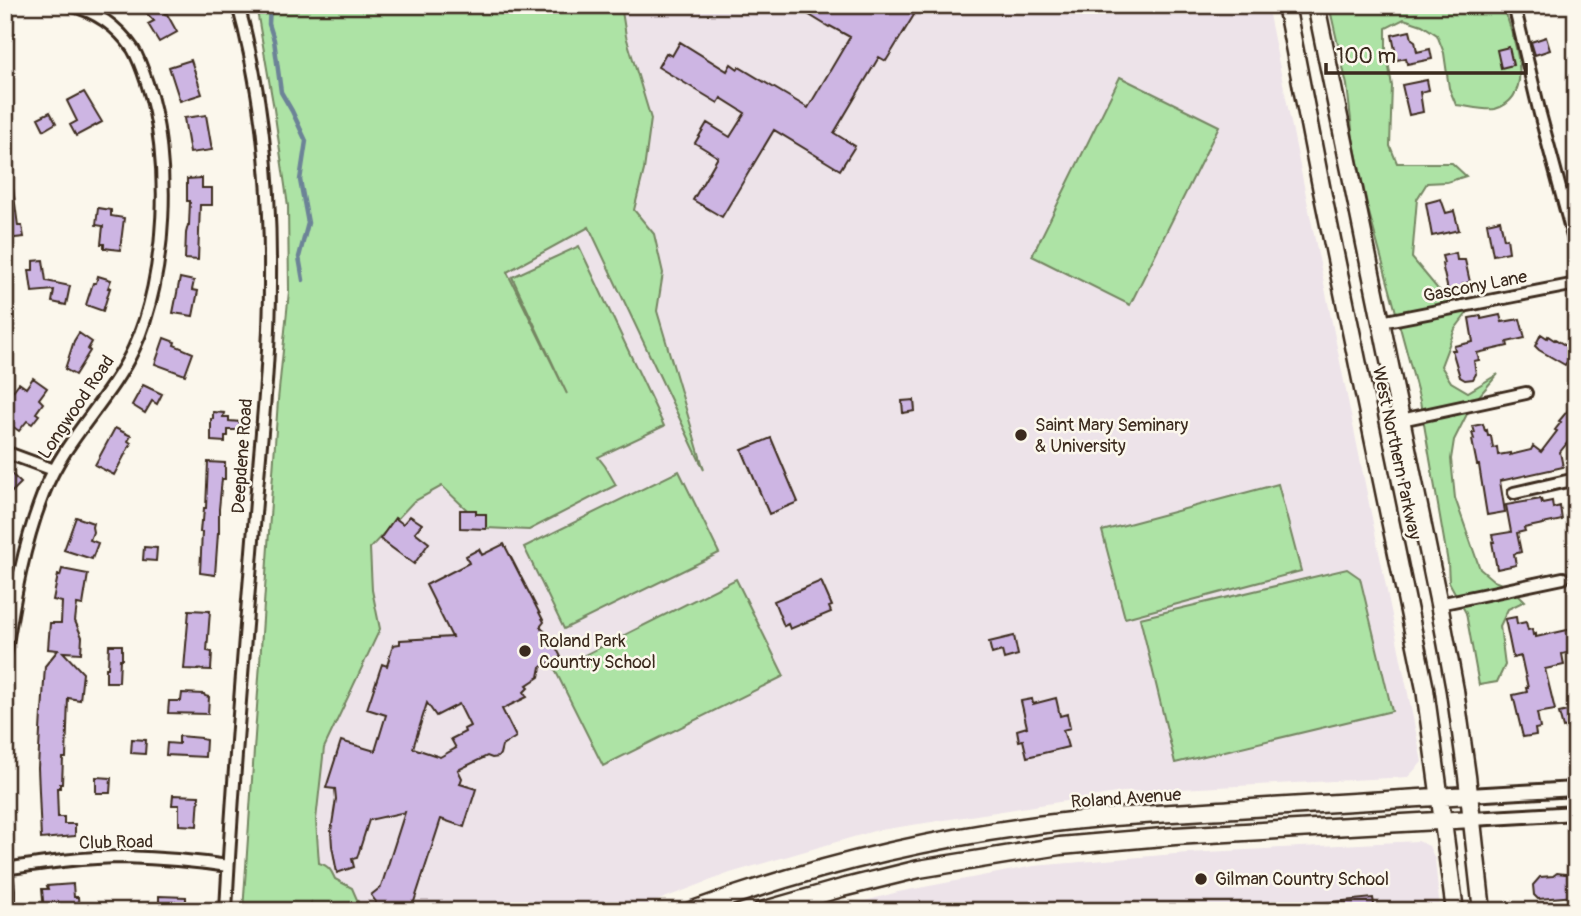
<svg xmlns="http://www.w3.org/2000/svg" width="1581" height="916" font-family="Pangolin,sans-serif">
<style>
.built{fill:#ede3e9}
.green{fill:#ade3a5;stroke:#748662;stroke-width:2}
.lines{fill:none;stroke-linecap:round;stroke-linejoin:round}
.stream{stroke:#6c8397;stroke-width:4.5}
.building{fill:#cdb5e3;stroke:#3b2a1e;stroke-width:2;fill-rule:evenodd}
.minor-casing{stroke:#3b2a1e;stroke-width:16}
.tertiary-casing{stroke:#3b2a1e;stroke-width:18}
.primary-casing{stroke:#3b2a1e;stroke-width:21}
.minor{stroke:#fbf7ec;stroke-width:10}
.tertiary{stroke:#fbf7ec;stroke-width:12}
.primary{stroke:#fbf7ec;stroke-width:16}
.poi-dot{fill:#3b2a1e;stroke:#fbf7ec;stroke-width:2.5}
.labels{text-anchor:middle;stroke-width:5;stroke-linejoin:round;paint-order:stroke}
.street-label{font-size:18px;fill:#3b2a1e;stroke:#fbf7ec}
.poi-label{font-size:18px;fill:#3b2a1e;stroke:#fbf7ec;text-anchor:start}
</style>
<rect width="100%" height="100%" fill="#fbf7ec"/>
<filter id="ink" filterUnits="userSpaceOnUse"><feTurbulence type="fractalNoise" baseFrequency=".0143" numOctaves="2"/><feDisplacementMap in="SourceGraphic" scale="14" xChannelSelector="R" yChannelSelector="G"/><feConvolveMatrix kernelMatrix="1 2 1 2 8 2 1 2 1" color-interpolation-filters="sRGB"/></filter>
<g filter="url(#ink)">
<!-- built -->
<path class="built" d="M256,5H1267L1422,762L1408,777L1123,792L874,831L730,873L630,911H243L278,400L289,291L288,206L276,103Z
M1418,841L1429,846L1435,859L1440,911H828L898,892L1034,866L1187,853Z"/>
<!-- green -->
<path class="green" d="M256,5H621L626,36L651,119L644,170L634,210L654,234L663,273L657,311L704,470L589,227L507,272L567,394L512,277L579,246L664,426L598,457L605,466L616,485L529,530L486,528L442,486L413,502L370,548L372,590L380,629L324,748L316,820L319,863C329,866 331,870 335,879L352,888L362,911H312L311,903L305,911H243L278,400L289,291L288,206L274,109Z
M1329,5H1503C1512,34 1539,96 1495,109C1487,111 1466,106 1456,105L1449,88L1444,53L1437,35L1422,25L1404,19L1386,28V49L1392,86L1390,146L1397,163H1452L1466,176L1447,182L1427,183L1417,199L1412,258L1437,288L1467,313L1455,329L1441,366L1451,382L1468,392L1498,374L1472,404L1454,440L1451,459L1455,498L1480,569L1494,581L1512,588L1525,601L1508,609L1500,626L1505,665L1497,682L1479,685L1466,613L1449,582L1448,563L1420,401L1368,209L1353,138L1347,85Z
M1120,77L1219,126L1130,305L1032,256Z
M679,471L719,553L564,629L524,547Z
M1278,484L1301,571L1125,618L1102,531Z
M1347,569L1360,578L1392,711L1175,763L1140,618Z
M736,579L784,676L603,766L555,670Z"/>
<g class="lines">
<!-- stream -->
<path class="stream" d="M270,5L269,24L274,40L281,92L292,111L306,141L300,180L308,223L299,257L303,280"/>
</g>
<!-- building -->
<path class="building" d="M139,5H154L157,12L162,9L165,14H167L177,32L159,42L148,24L154,21Z
M793,5H910L906,11L914,15L886,61L879,57L834,133L855,146L840,170L774,130L722,217L693,200L718,157L695,143L707,123L730,137L745,113L721,98L718,103L658,67L666,53L672,56L680,42L727,71L731,64L738,69L739,67L808,108L850,37L830,26L829,27Z
M1410,31L1412,39L1415,41L1417,52L1430,49L1432,59L1407,64L1406,58L1397,60L1392,35Z
M1546,37L1550,50L1535,55L1531,42Z
M1509,47L1513,65L1501,68L1497,50Z
M191,60L202,94L180,101L169,67Z
M1427,80L1429,90L1420,92L1423,112L1409,115L1402,85Z
M84,92L102,122L76,136L70,125L77,121L67,101Z
M50,112L56,123L44,130L38,118Z
M206,115L212,150L190,153L184,118Z
M202,178V188H212V205H200L198,260L185,259L186,233L188,225H189L190,201H187V179Z
M12,181L18,226H22L24,237L5,239V182Z
M1441,199L1446,213L1454,211L1459,230L1432,236L1426,203Z
M98,208L111,210V216L124,218L120,250L104,248V244H101L103,226L96,225Z
M1500,220L1504,239L1507,238L1509,252L1493,255L1487,223Z
M1456,253L1457,260H1465L1470,282L1463,284L1465,292L1449,295L1442,264L1444,263L1442,256Z
M43,260L46,281L70,286L66,305L52,302L54,290L32,292L29,270H33V261Z
M98,276L111,280L108,288H110L103,311L86,305L93,283H96Z
M180,278L194,281L192,290L198,291L193,316L173,313Z
M1500,315L1502,322L1520,319L1525,338L1507,342L1508,346L1477,353L1479,360L1474,361L1476,374L1473,379L1465,380L1460,377L1452,350H1455L1454,346L1473,342L1469,318L1481,316V319Z
M79,333L92,342L88,349L90,351L75,375L65,369L74,341Z
M1541,334L1547,338L1548,336L1554,340L1555,339L1574,351L1565,365L1539,350L1535,346Z
M164,338L175,342L174,345L193,353L185,375L155,364Z
M33,378L47,388L39,399L43,403L36,413L39,415L32,424L27,421L19,431L5,421V393L9,396L19,383L26,388Z
M143,385L162,394L157,404L152,401L145,413L132,405Z
M914,400L915,411L903,413L902,401Z
M1569,409L1576,414V432L1560,452L1563,467L1500,481L1505,512L1487,515L1479,465H1477L1472,440L1474,439L1472,433H1475L1473,426L1483,424L1485,431L1487,430L1488,436H1491L1493,448L1497,447L1498,455L1510,453V455L1531,450L1533,446L1541,452L1557,431L1555,430L1561,422L1559,421Z
M213,412L224,413L223,417H229V421L241,422V430H228V436H225V442L211,441V419H213Z
M115,428L131,436L128,441L131,443L114,475L95,465Z
M771,438L798,502L769,514L742,450Z
M208,462L225,463V479H222L219,509V533H218L215,575L200,573L202,532H200L201,521H203L204,508H206Z
M5,468L21,483L11,493L5,488Z
M1541,499L1542,503L1552,501L1553,508L1560,506L1562,520L1524,528L1525,531L1517,533L1521,552L1514,554L1516,565L1497,569L1492,542H1494L1492,535L1511,532L1506,505Z
M460,510H476V514H486V529L460,528Z
M410,516L422,524L415,532L429,543L414,564L380,539L395,518L403,524Z
M76,517L93,523L92,527L93,532L90,540L98,543L92,559L64,550Z
M504,544L544,622L540,627L558,644L556,647L561,657L541,667L539,677L527,685L529,687L524,692L527,697L502,709L516,737L502,746L500,754L498,757L492,758L487,756L458,770L462,778L460,784L476,789L464,827L441,819L411,911H373L376,902L371,895L381,887L405,812L369,820L357,858L352,859L354,867L337,873L332,846L331,831L336,799L335,789L326,788L341,741L375,751L386,715L367,709L382,664L387,666L393,645L400,644V640L452,637L426,585L469,563L466,556L479,549L482,555ZM427,703L436,716L459,704L470,726L464,729L465,732L451,739L456,748L440,757L413,748Z
M144,547L157,548L156,561L143,560Z
M62,569L88,574L83,605L77,604L75,621L82,637L81,653L63,652L83,673L80,700L68,698L66,758H63L62,784H60V788H57L58,817H64V824H75V836L41,839L38,768L41,713H42L45,666L58,650L48,649L50,623H61L62,602L53,600L58,575L60,576Z
M821,581L832,606L829,607L831,612L790,629L788,624L784,626L774,601Z
M189,610L210,611L207,651L212,652L211,670L184,669Z
M1516,617L1517,624L1526,622L1528,630L1532,629L1533,635L1536,634V637L1572,629L1573,634L1576,633V651L1562,654L1564,665L1545,669L1555,710L1537,713L1540,728L1535,729L1536,735L1523,737L1513,695L1527,692L1526,688H1528L1521,656L1513,658L1505,619Z
M1014,636L1018,655L1004,659L1002,651L992,654L989,642Z
M109,645H122V659H120L119,682H106V668H108Z
M182,693L204,694L205,696L209,697L208,714L168,713L169,701H181Z
M1056,698L1060,716L1067,714L1070,728L1063,730L1068,747L1027,757L1023,740L1019,741L1017,730L1027,727L1021,701L1032,699L1033,704Z
M1576,709V725L1563,728L1559,713Z
M179,736L201,738V739L206,740L205,757L166,755L167,743L179,744Z
M132,739L146,740L145,754L131,753Z
M96,777L111,778L110,793H96Z
M173,795L199,796L197,826L179,825V805H172Z
M1557,873L1565,874L1576,873V896L1538,899L1534,895L1533,885L1540,877L1553,876Z
M73,884L74,897H78L79,909L44,911L42,889H48L47,886Z
M159,896L186,897V911H159Z
M1373,898L1375,911H1325L1324,903Z"/>
<g class="lines">
<defs>
<path id="minor" d="M1514,5L1540,114L1576,248
M1381,322L1576,284
M1401,420L1526,393
M5,452L54,470
M1514,493L1576,479
M1439,604L1563,578
M5,656C14,600 23,545 44,492C65,438 110,400 134,348C167,278 172,156 147,83C143,71 139,59 133,49C117,26 95,11 69,5
M5,858L10,911
M5,869C44,863 85,857 125,857C159,858 194,861 228,866
M226,911C233,770 246,629 257,489C263,420 270,351 270,283C271,191 263,94 238,5"/>
<path id="tertiary" d="M1469,795L1576,789
M1472,819L1576,813"/>
<path id="primary" d="M1286,5L1322,191L1425,689L1455,911
M1316,5L1439,604L1455,690L1467,776L1482,911
M690,911C812,866 941,835 1071,821C1126,815 1181,813 1236,809C1313,805 1391,800 1469,795
M761,911L842,888L919,869L1060,846L1175,836L1472,819"/>
</defs>
<!-- minor casing -->
<use href="#minor" class="minor-casing"/>
<!-- tertiary casing -->
<use href="#tertiary" class="tertiary-casing"/>
<!-- primary casing -->
<use href="#primary" class="primary-casing"/>
<!-- minor -->
<use href="#minor" class="minor"/>
<!-- tertiary -->
<use href="#tertiary" class="tertiary"/>
<!-- primary -->
<use href="#primary" class="primary"/>
</g>
</g>
<!-- markers -->
<g class="poi-dot">
<circle cx="1021" cy="435" r="7"/>
<circle cx="525" cy="651" r="7"/>
<circle cx="1201" cy="879" r="7"/>
</g>
<g class="labels">
<!-- street labels -->
<g class="street-label">
<text transform="translate(1475 286) rotate(-11)" y="6">Gascony Lane</text>
<text transform="translate(76 407) rotate(-56)" y="6">Longwood Road</text>
<text transform="translate(1397 453) rotate(78)" y="6">West Northern Parkway</text>
<text transform="translate(242 456) rotate(-86)" y="6">Deepdene Road</text>
<text transform="translate(1126 798) rotate(-4)" y="6">Roland Avenue</text>
<text transform="translate(116 842) rotate(-1)" y="6">Club Road</text>
</g>
<!-- poi labels -->
<g class="poi-label">
<text x="1035" y="431">Saint Mary Seminary<tspan x="1035" dy="21">&amp; University</tspan></text>
<text x="539" y="647">Roland Park<tspan x="539" dy="21">Country School</tspan></text>
<text x="1215" y="885">Gilman Country School</text>
</g>
</g>
<!-- margin -->
<rect width="1581" height="916" fill="none" stroke="#fbf7ec" stroke-width="28"/>
<rect x="14" y="14" width="1553" height="888" fill="none" stroke="#3b2a1e" stroke-width="2.5" filter="url(#ink)"/>
<!-- scale -->
<path d="M1326 63v10h200v-10" fill="none" stroke="#3b2a1e" stroke-width="3.5"/>
<text x="1336" y="63" font-size="21" fill="#3b2a1e" stroke="#fbf7ec" stroke-width="5" paint-order="stroke">100 m</text>
</svg>
